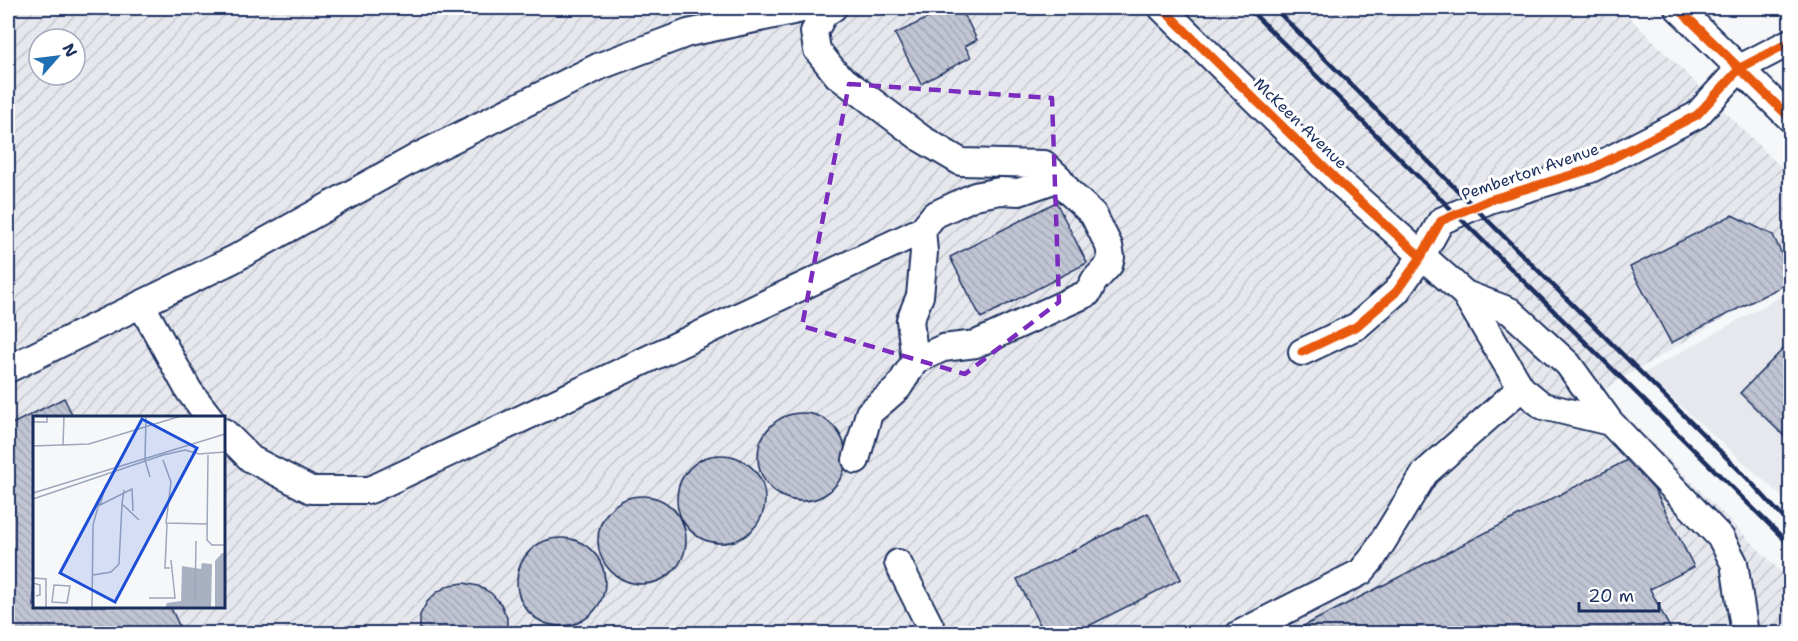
<svg xmlns="http://www.w3.org/2000/svg" width="1798" height="641" font-family="'Shantell Sans',sans-serif">
<style>
.built{fill:#e6e8ee}
.industrial{fill:url(#industrial-furrows);fill-rule:evenodd}
.building{fill:url(#building-back-hatch);stroke:#1b2f5e;stroke-width:1.5}
.lines{fill:none;stroke-linecap:round;stroke-linejoin:round}
.minor-casing{stroke:#1b2f5e;stroke-width:30}
.minor{stroke:#fff;stroke-width:26}
.rail{stroke:#1b2f5e;stroke-width:4.5}
.cycleway-casing{stroke:#fff;stroke-width:13}
.cycleway{stroke:#e8590c;stroke-width:9}
.marked{fill:none;stroke:#7b2cbf;stroke-width:4.5;stroke-dasharray:12 8;stroke-linejoin:round}
.labels{text-anchor:middle;stroke-width:6;stroke-linejoin:round;paint-order:stroke}
.street-label{font-size:16px;fill:#1b2f5e;stroke:#fff}
.inset-road{fill:none;stroke:#9ea7bb;stroke-width:1.5}
.view{fill:#1d4ed8;fill-opacity:0.15;stroke:#1d4ed8;stroke-width:3}
.inset-edge{fill:none;stroke:#1b2f5e;stroke-width:3}
</style>
<defs>
<pattern id="industrial-furrows" width="10" height="10" patternUnits="userSpaceOnUse" patternTransform="scale(1.5)"><rect width="10" height="10" fill="#e6e8ee"/><path d="M-1 1l2-2M0 10L10 0M9 11l2-2" fill="none" stroke="#c5c7ce"/></pattern>
<pattern id="building-back-hatch" width="6" height="6" patternUnits="userSpaceOnUse" patternTransform="scale(1.5)"><rect width="6" height="6" fill="#c0c4d3"/><path d="M-1 5l2 2M0 0l6 6M5-1l2 2" fill="none" stroke="#a4a9b8"/></pattern>
</defs>
<rect width="100%" height="100%" fill="#f6f7f9"/>
<filter id="ink" filterUnits="userSpaceOnUse"><feTurbulence type="fractalNoise" baseFrequency=".0167" numOctaves="2"/><feDisplacementMap in="SourceGraphic" scale="12" xChannelSelector="R" yChannelSelector="G"/><feConvolveMatrix kernelMatrix="1 2 1 2 8 2 1 2 1" color-interpolation-filters="sRGB"/></filter>
<g filter="url(#ink)">
<!-- built -->
<path class="built" d="M1755,8H1787L1767,18Z
M1790,291V504L1644,373Z"/>
<!-- industrial -->
<path class="industrial" d="M8,8H1620L1790,176V279L1601,391L1790,581V633H8ZM39,39H75V75H39ZM34,418H224V606H34Z"/>
<!-- building -->
<path class="building" d="M948,8H961L977,40L965,46L971,57L921,84L895,34Z
M1056,202L1087,263L981,318L950,257Z
M1732,215L1773,235L1790,272V282L1671,343L1630,267Z
M1790,342V442L1740,393Z
M64,398L74,418H34V606H170L183,634H8V426Z
M758 457a44 44 0 1 1 88 0a44 44 0 1 1-88 0Z
M677 499a44 44 0 1 1 88 0a44 44 0 1 1-88 0Z
M1637,455L1694,567L1650,589L1673,634H1288Z
M598 540a44 44 0 1 1 88 0a44 44 0 1 1-88 0Z
M1148,513L1181,579L1073,634H1044L1017,579Z
M517 582a44 44 0 1 1 88 0a44 44 0 1 1-88 0Z
M464,583L478,586L491,593L501,604L507,618V634H420V615L427,602L437,592L450,585Z
M922,625L926,634H905Z
M383,629L400,634H365L369,631Z"/>
<g class="lines">
<defs>
<path id="minor" d="M833,8L824,14L814,32L817,50L837,75L922,139L961,162L1044,164L1059,178L1069,192L1093,214L1109,246L1111,257L1109,265L1094,281L1088,293L976,344L943,348L915,361
M1162,8L1338,181L1465,294L1521,388L1543,406L1610,422
M1678,8L1790,118
M1465,294L1510,311L1568,364L1610,422L1721,538L1734,563L1745,634
M141,304L189,391L210,418
M1302,352L1357,326L1396,292L1421,257L1441,221L1489,200L1591,169L1697,115L1740,68L1790,42
M8,369L234,259L417,157L600,66L688,33L807,8
M224,432L251,459L311,490H370L922,230
M856,460L869,413L898,388L915,361L910,320L920,296L924,252L922,230L934,215L975,196L1000,191L1019,192L1059,178
M898,563L934,634
M1239,634L1361,572L1372,559L1425,473L1521,388"/>
</defs>
<!-- minor casing -->
<use href="#minor" class="minor-casing"/>
<!-- minor -->
<use href="#minor" class="minor"/>
<!-- rail -->
<path class="rail" d="M1248,8L1790,545
M1274,8L1747,478L1790,525"/>
<defs>
<path id="cycleway" d="M1162,8L1338,181L1421,257
M1678,8L1790,118
M1302,352L1357,326L1396,292L1421,257L1441,221L1489,200L1591,169L1697,115L1740,68L1790,42"/>
</defs>
<!-- cycleway casing -->
<use href="#cycleway" class="cycleway-casing"/>
<!-- cycleway -->
<use href="#cycleway" class="cycleway"/>
</g>
</g>
<!-- marked area -->
<path class="marked" d="M849,84L1052,98L1059,302L965,374L802,326Z"/>
<g class="labels">
<!-- street labels -->
<g class="street-label">
<text transform="translate(1301 123) rotate(44)" y="6">McKeen Avenue</text>
<text transform="translate(1530 171) rotate(-19)" y="6">Pemberton Avenue</text>
</g>
</g>
<!-- overview -->
<g transform="translate(33 416)">
<rect width="192" height="192" fill="#f6f7f9"/>
<path d="M189,137H192V192H132L134,187L148,185L149,150L168,153L169,144L182,145Z" fill="#a9b0c1"/>
<path d="M168,143H182V192H178L179,148L168,147Z" fill="#f6f7f9"/>
<path class="inset-road" d="M113,0L112,44L117,61M0,6H14V0M0,30L56,28L148,0M30,30L31,0M175,39L174,124L179,129H192M130,44L138,66L133,107L174,108M73,68L67,89L99,73L100,95M91,74L89,88L106,104M0,77L192,18M0,83L130,39L152,34L166,38L192,36M134,108L132,152H137M60,159L78,156L86,148L89,88M0,162L13,163V192M0,167L7,169V179L3,180M21,169L37,170L34,187L19,186ZM116,182H142L138,144M162,185L163,125M59,192L60,109L66,87"/>
<path class="view" d="M109,3L164,32L82,186L27,157Z"/>
<rect width="192" height="192" class="inset-edge"/>
</g>
<!-- margin -->
<rect width="1798" height="641" fill="none" stroke="#fff" stroke-width="30"/>
<rect x="15" y="15" width="1768" height="611" fill="none" stroke="#1b2f5e" stroke-width="2" filter="url(#ink)"/>
<!-- north arrow -->
<g transform="translate(57 57) rotate(62)"><circle r="28" fill="#ffffff" stroke="#a4acbf" stroke-width="1.5"/>
<path d="M0-4.5L10 22L0 15L-10 22Z" fill="#1f6fb2"/>
<text y="-9" font-size="16" font-weight="bold" text-anchor="middle" fill="#1b2f5e">N</text>
</g>
<!-- scale -->
<path d="M1579 602v9h80v-9" fill="none" stroke="#1b2f5e" stroke-width="3"/>
<text x="1588" y="602" font-size="18" fill="#1b2f5e" stroke="#ffffff" stroke-width="4.5" paint-order="stroke">20 m</text>
</svg>
